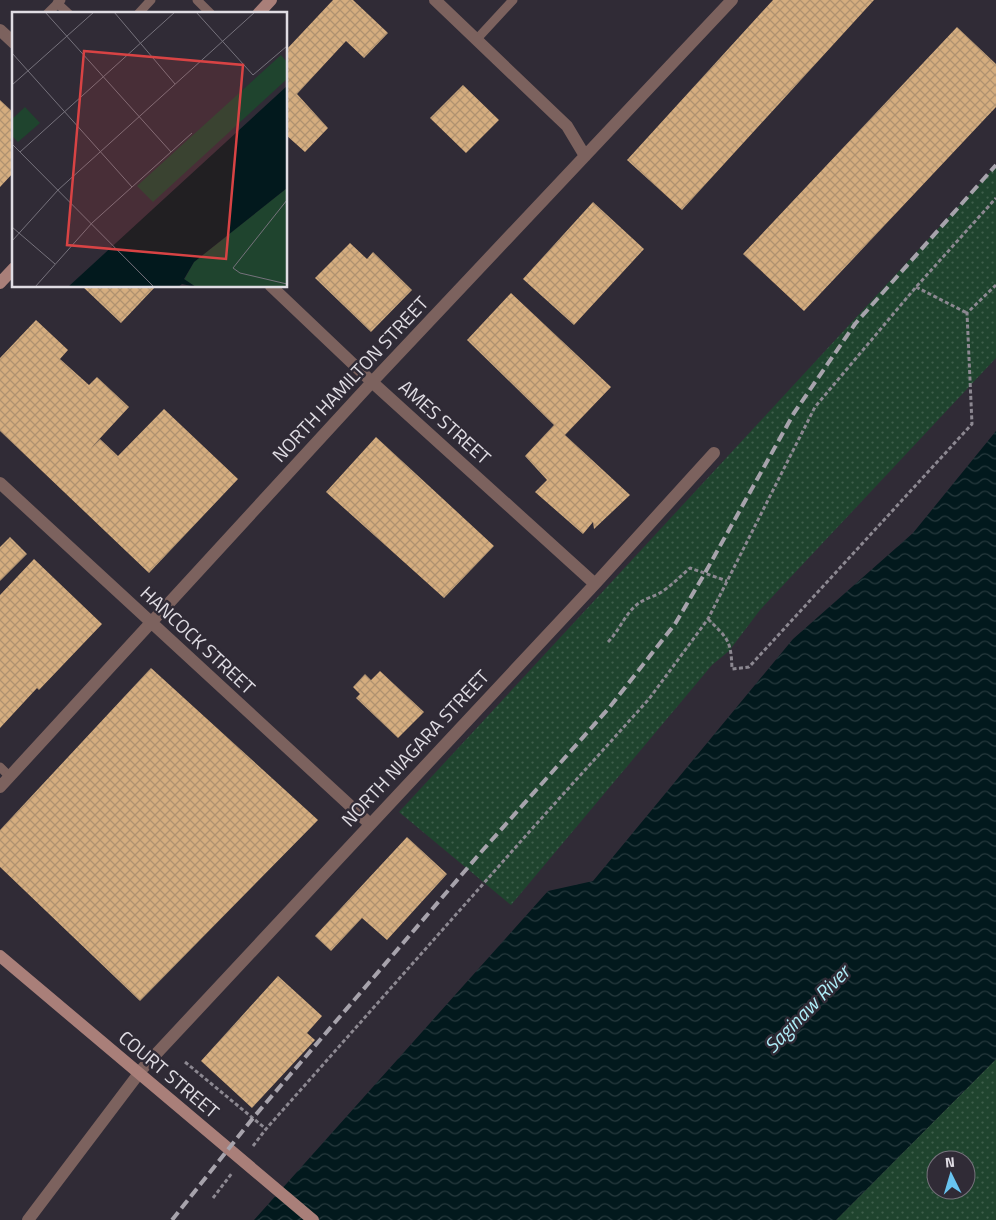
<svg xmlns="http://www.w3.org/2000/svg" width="996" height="1220" font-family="'Titillium Web',sans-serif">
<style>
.grass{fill:url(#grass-dots);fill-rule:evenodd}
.water{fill:url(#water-waves)}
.building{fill:url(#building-cross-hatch)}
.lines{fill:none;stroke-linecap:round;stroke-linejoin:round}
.path{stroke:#8c8891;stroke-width:3;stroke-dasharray:4 2.5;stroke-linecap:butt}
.lane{stroke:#7c625e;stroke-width:9}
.street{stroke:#7c625e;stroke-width:12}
.secondary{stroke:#a97f79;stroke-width:12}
.rail{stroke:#a7a3ac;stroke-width:4;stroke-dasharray:10 5;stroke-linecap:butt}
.labels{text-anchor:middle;stroke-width:5;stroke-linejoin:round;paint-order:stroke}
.street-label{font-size:19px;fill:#e0dde4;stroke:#302b36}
.water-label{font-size:20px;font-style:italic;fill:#aeecf7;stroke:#302b36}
.inset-road{fill:none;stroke:#76727c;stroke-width:1}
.view{fill:#d84344;fill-opacity:0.15;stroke:#d84344;stroke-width:2.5}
.inset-edge{fill:none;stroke:#e0dde4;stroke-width:2.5}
</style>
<defs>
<pattern id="grass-dots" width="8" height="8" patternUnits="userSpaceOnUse" patternTransform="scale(1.25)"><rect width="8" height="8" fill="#1f442e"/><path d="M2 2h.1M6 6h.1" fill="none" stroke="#3f5f4c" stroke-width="1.8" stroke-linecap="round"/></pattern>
<pattern id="water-waves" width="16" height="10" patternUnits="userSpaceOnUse" patternTransform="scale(1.25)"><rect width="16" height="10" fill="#02191d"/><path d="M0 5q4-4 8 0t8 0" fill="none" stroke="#273a3e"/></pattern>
<pattern id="building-cross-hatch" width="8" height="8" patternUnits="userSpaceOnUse" patternTransform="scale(1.25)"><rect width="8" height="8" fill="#d5ad7f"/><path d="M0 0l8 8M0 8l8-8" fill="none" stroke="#b09270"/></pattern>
</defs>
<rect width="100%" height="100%" fill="#302b36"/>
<!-- grass -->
<path class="grass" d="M996,166V358L760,610L729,651L712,665L511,905L399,812Z
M996,1059V1220H836ZM936,1160H966V1190H936Z"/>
<!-- water -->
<path class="water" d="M996,431V1059L836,1220H254L548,891L593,881L793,639L913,533Z"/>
<!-- building -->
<path class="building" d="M333,0H353L388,33L364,58L346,41L297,94L328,128L305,152L286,135V50Z
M773,0H874L682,210L627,160Z
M957,27L996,64V107L804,311L743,254Z
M463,85L499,120L466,153L430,118Z
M0,100L14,113V172L0,187Z
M593,202L644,249L574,325L523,279Z
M350,243L367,259L373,252L412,290L371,332L315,278Z
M82,286H154L155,287L121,323Z
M511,293L611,387L565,435L630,495L594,529L593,522L583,534L535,492L547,480L525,456L554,425L467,340Z
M36,320L68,350L60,359L89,385L97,377L129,407L91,448L100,439L118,456L164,409L238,479L149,573L0,431V358Z
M376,437L494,546L444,598L326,492Z
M10,537L27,554L0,581V547Z
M34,559L102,624L39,690L37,688L0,728V595Z
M151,668L318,820L140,1001L0,867V830Z
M380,671L424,712L398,738L356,698L360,694L353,687L365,674L371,680Z
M407,837L447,874L387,940L362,918L331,951L315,936Z
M278,976L322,1016L307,1033L315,1040L252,1108L201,1061Z"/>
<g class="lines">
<!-- path -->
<path class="path" d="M916,287L967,313
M708,619C728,639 731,640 732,669L749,667L972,424L967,313L996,285
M608,642C620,630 625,613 639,603C646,598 656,596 663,591C673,584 681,576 690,568L727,581
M185,1062L266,1129
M253,1146L266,1129L530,831L649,699L708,619L815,407L916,287L996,198
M213,1198L232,1173"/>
<!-- lane -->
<path class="lane" d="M197,0L211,14
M57,3L69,14
M47,14L61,0
M138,14L151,0
M476,40L513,0
M0,767L10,777"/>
<!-- street -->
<path class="street" d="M435,0L567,126L585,156
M0,30L14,43
M271,286L372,382L595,584
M0,483L370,824
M0,787L372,382L732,0
M28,1220L143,1068L595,584L714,453"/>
<!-- secondary -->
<path class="secondary" d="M258,14L271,0
M0,283L14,268
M0,956L313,1220"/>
<!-- rail -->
<path class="rail" d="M172,1220L253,1118L482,851L609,708L675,624L705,573L794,413L855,324L996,165"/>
</g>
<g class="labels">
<!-- street labels -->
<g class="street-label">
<text transform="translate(350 379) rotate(-47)" y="7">NORTH HAMILTON STREET</text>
<text transform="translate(445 422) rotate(42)" y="7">AMES STREET</text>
<text transform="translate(198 640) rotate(43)" y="7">HANCOCK STREET</text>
<text transform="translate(415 748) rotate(-47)" y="7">NORTH NIAGARA STREET</text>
<text transform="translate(169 1074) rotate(40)" y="7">COURT STREET</text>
</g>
<!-- water labels -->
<g class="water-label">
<text transform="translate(807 1009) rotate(-46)" y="7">Saginaw River</text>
</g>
</g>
<!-- overview -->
<g transform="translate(12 12)">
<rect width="275" height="275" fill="#302b36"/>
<path d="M269,43L275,50V67L141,190L125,174ZM13,95L28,111L6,130L0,124V107ZM275,176V275H184L172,268L182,250Z" fill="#1f442e"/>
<path d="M275,74V176L182,250L172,267L184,275L170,272L166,275H56Z" fill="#02191d"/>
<path class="inset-road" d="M33,0L159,140M102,0L163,72M184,0L241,63L275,34M0,41L120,175M0,73L82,0M0,132L142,275M8,140L163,0M275,188L221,256L228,261L275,272M0,215L43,252M0,229L46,178L243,0M23,275L80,211L180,121"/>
<path class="view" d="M72,39L231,53L214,247L55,233Z"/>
<rect width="275" height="275" class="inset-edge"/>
</g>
<!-- north arrow -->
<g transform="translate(951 1175) rotate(355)"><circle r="24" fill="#302b36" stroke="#76727c"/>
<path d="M0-4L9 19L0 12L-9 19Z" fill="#68c4f0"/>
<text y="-8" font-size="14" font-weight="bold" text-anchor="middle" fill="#e0dde4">N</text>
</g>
</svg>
